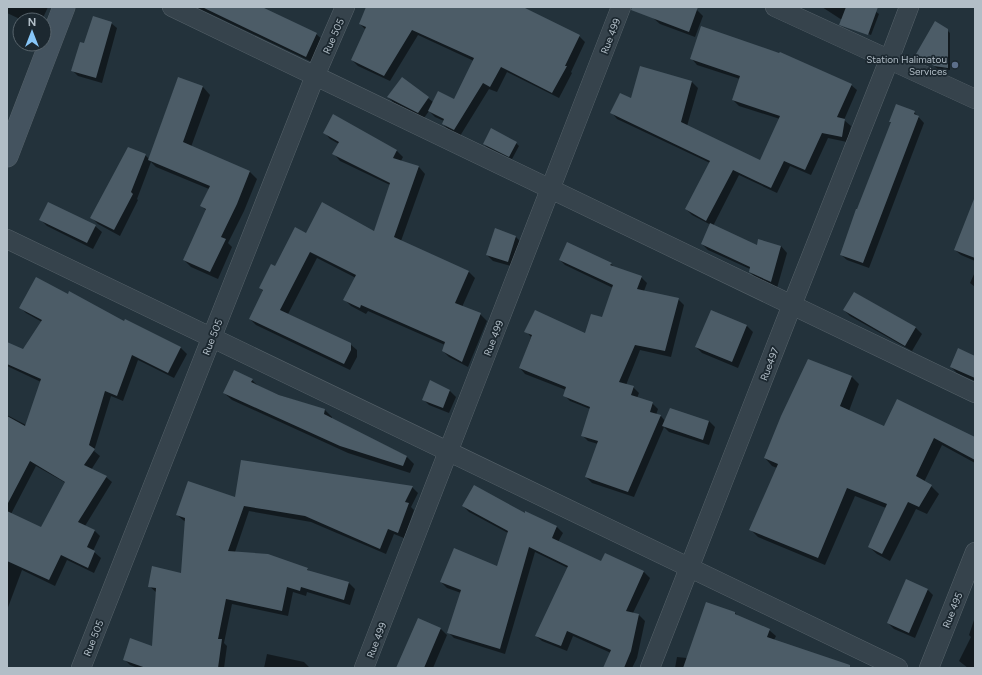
<svg xmlns="http://www.w3.org/2000/svg" width="982" height="675" font-family="Figtree,sans-serif">
<style>
.shadow{fill:#0007;fill-rule:evenodd}
.building{fill:#4c5c67}
.lines{fill:none;stroke-linecap:round;stroke-linejoin:round}
.minor-casing{stroke:#556169;stroke-width:20}
.secondary-casing{stroke:#556169;stroke-width:23}
.minor{stroke:#36434c;stroke-width:19}
.secondary{stroke:#44535f;stroke-width:22}
.service-dot{fill:#5c6f8a;stroke:#1c2830;stroke-width:1.5}
.labels{text-anchor:middle;stroke-width:3.5;stroke-linejoin:round;paint-order:stroke}
.street-label{font-size:10px;fill:#b2bec7;stroke:#1c2830}
.poi-label{font-size:10px;fill:#b2bec7;stroke:#1c2830;text-anchor:end}
</style>
<rect width="100%" height="100%" fill="#23323b"/>
<!-- shadow -->
<path class="shadow" d="M7,7H48L42,20H22L7,13Z
M196,7H260L316,34L323,40L312,62Z
M367,7H520L579,36L585,42L571,72L572,73L559,98L507,72L497,92L489,89L460,136L449,130L443,124L444,121L435,117L429,111L424,118L394,103L388,97L402,78L433,102L455,101L474,61L418,35L390,81L358,66L352,60L366,30L360,24Z
M657,7H689L697,10L703,16L695,37L660,24L653,18Z
M822,7H869L879,14L871,35L843,25V26L841,24L842,20Z
M111,23L117,28L102,83L78,76L72,70L85,45Z
M947,30L950,33V70L938,69L918,54Z
M692,59L851,85L857,90L844,120L851,126L847,142L828,138L811,175L790,166L777,193L739,175L713,226L757,246H781L787,253L777,288L756,278L750,272V269L708,250L702,244L711,225L692,215L686,209L710,163L617,119L612,113L632,100L641,68L692,82L698,88L687,126L760,161L780,119L739,106L733,100L740,79L697,65Z
M178,78L203,87L210,95L191,147L250,172L257,179L244,211L228,243L232,247L218,279L191,267L184,260L207,211L201,206L209,189L156,167L151,162L137,199L138,200L120,236L98,224L92,218L145,155L149,159Z
M914,112L924,123L869,268L847,260L841,255L892,123L890,122Z
M333,116L397,151L403,157L401,161L419,167L425,174L401,241L469,272L475,278L462,307L480,314L487,321L468,367L449,357L443,351L445,345L368,311L366,314L351,306L345,300L356,278L317,258L288,314L350,344L357,350V357L350,370L256,325L250,319L263,291L260,288L276,267L306,234L374,232L390,185L340,161L334,154L339,144L330,139L324,132Z
M491,130L516,143L519,146L512,159L487,147L484,144Z
M41,220L95,226L102,232L93,249L47,226Z
M975,222V261L961,255L955,250Z
M516,237L522,243L514,267L493,261L487,255Z
M560,260L611,264L615,268L641,277L647,283L644,291L678,299L684,305L671,357L640,350L626,385L633,387L639,393L637,398L652,403L658,409L656,415L661,416L665,421H709L715,427L709,445L669,432L664,427L634,497L592,483L586,477L598,444L588,441L583,436L590,409L570,401L564,395L566,390L525,374L520,368L531,337L526,331L586,335L603,318L613,288L565,265Z
M975,272V287L970,283Z
M855,293L916,328L922,334L912,351L850,316L844,310Z
M20,307L124,322L125,321L181,348L187,354L174,378L138,360L123,401L111,396L94,451L100,456L91,470L106,477L112,482L85,526L94,530L100,536L93,551L101,558L94,573L67,560L55,586L22,570L7,610V415L26,425L41,382L7,366V343L23,350L42,322L26,313ZM36,466L66,483L41,528L11,514Z
M747,326L753,332L738,368L702,353L696,347Z
M975,357V381L957,373L951,367Z
M808,361L852,377L859,384L849,411L884,427L975,439V463L942,445L924,482L931,486L939,494L927,514L916,509L890,561L877,554L869,547L886,508L855,496L825,565L758,537L751,530L777,468L772,466L765,458Z
M252,380L258,386L279,395L325,410L332,417V419L406,456L414,464L410,473L348,453L232,400L224,393Z
M430,382L450,391L456,397L449,413L429,405L423,399Z
M242,461L412,487L418,493L411,507L414,510L404,538L394,534L386,554L311,522L249,511L235,552L307,569L310,572L349,583L355,589L350,605L307,592L306,596L293,592L288,616L232,604L224,643L227,646L224,668H138L130,665L124,659L153,647L156,592L149,586L182,574L186,522L183,520L177,515L236,499Z
M463,506L525,514L526,512L557,527L563,533L558,542L602,562L606,554L644,572L650,578L633,613L639,615L645,621L637,658L632,668H611V653L573,636L567,651L542,641L536,636L568,568L535,552L505,654L454,638L448,632L461,593L447,588L441,582L498,567L508,533L469,512Z
M927,589L933,595L915,638L894,629L888,623Z
M735,613L739,617L769,630L776,636L774,640L849,668H675L677,657L687,658Z
M975,617V668H968L959,661L971,637L969,635Z
M419,620L441,629L447,635L433,668H397Z
M267,654L304,662L310,668H264Z"/>
<!-- building -->
<path class="building" d="M202,7H262L317,33L306,57Z
M366,7H523L580,35L565,66H567L552,93L501,67L490,87L483,83L454,130L442,124L444,119L428,111L438,91L454,99L474,58L412,30L384,76L351,60L366,27L359,24Z
M632,7H698L689,32L631,10Z
M846,7H878L868,35L839,25Z
M93,16L112,22L96,78L71,71L80,42L84,43Z
M935,21L948,29V68L934,66L916,54Z
M701,26L779,53L780,52L852,84L837,117L845,119L842,137L822,133L805,170L784,161L771,188L733,170L706,221L685,209L710,161L610,113L620,93L631,98L640,66L692,81L681,122L760,160L780,116L732,100L740,76L690,59Z
M178,77L203,86L183,142L250,171L237,204L221,237L226,239L210,272L183,260L206,209L200,206L210,186L148,160Z
M402,77L429,97L418,113L387,97Z
M896,104L915,111L914,114L919,116L863,263L840,255L856,209H857L891,122H889Z
M333,114L397,150L393,158L419,166L394,237L469,271L455,303L481,313L462,362L442,351L445,342L361,305L360,308L343,300L356,275L310,252L280,310L351,343V350L344,364L249,319L263,290L259,288L271,264L275,266L295,227L306,233L322,202L374,231L390,183L332,154L339,142L323,133Z
M491,128L517,142L509,157L483,144Z
M128,147L146,154L131,192L133,194L114,230L90,218Z
M974,199H975V258L954,250Z
M48,202L96,225L87,243L39,220Z
M710,223L757,245L758,239L781,246L771,282L749,272L750,267L701,244Z
M495,228L516,236L508,262L486,255Z
M567,242L612,263L610,265L642,276L637,289L679,298L665,351L635,345L619,382L634,386L631,395L653,402L650,412L661,415L628,492L585,477L598,441L581,436L590,407L563,396L566,387L519,368L532,335L524,332L535,310L585,333L591,314L602,317L613,285L559,260Z
M36,277L68,294L69,291L124,321L125,319L181,347L168,373L132,355L117,396L105,391L89,445L95,449L84,465L107,476L78,522L95,530L87,547L95,551L88,568L61,555L49,580L7,561V511L41,527L65,482L30,461L7,505V416L25,426L41,379L7,364V342L23,349L42,320L19,308Z
M854,292L916,327L905,346L843,310Z
M711,310L747,325L732,362L695,347Z
M958,348L975,356V378L950,367Z
M808,359L852,376L840,406L884,426L897,399L975,437V460L934,438L916,476L932,485L919,507L908,502L882,554L868,547L887,504L847,488L818,558L749,530L778,464L764,458L781,416Z
M234,370L253,379L251,382L279,395L325,409L324,414L407,456L403,466L340,446L223,393Z
M430,380L450,390L443,408L422,400Z
M670,408L709,421L703,440L662,426Z
M241,460L413,486L405,502L409,503L398,533L388,529L380,549L305,516L244,506L228,551L268,554L308,568L307,570L349,582L344,600L301,587L300,591L287,587L282,611L226,599L218,639H222L218,668H146L123,660L130,638L152,646L156,588L148,587L152,566L181,573L185,518L176,515L188,481L235,497Z
M474,485L525,513V511L557,526L552,538L601,561L605,553L644,571L626,611L639,614L631,651L624,668H603L611,650L567,631L561,646L535,636L568,566L529,547L500,649L447,633L461,590L440,582L454,548L497,566L508,531L462,506Z
M906,579L928,589L909,633L887,623Z
M706,602L735,612V614L770,629L767,637L850,665V668H683Z
M418,618L441,628L424,668H396Z"/>
<g class="lines">
<defs>
<path id="minor" d="M172,7L975,393
M775,7L975,99
M7,239L898,668
M81,668L315,76L345,7
M364,668L621,7
M650,668L792,305L889,60L909,7
M929,668L975,552"/>
<path id="secondary" d="M7,156L64,7"/>
</defs>
<!-- minor casing -->
<use href="#minor" class="minor-casing"/>
<!-- secondary casing -->
<use href="#secondary" class="secondary-casing"/>
<!-- minor -->
<use href="#minor" class="minor"/>
<!-- secondary -->
<use href="#secondary" class="secondary"/>
</g>
<!-- markers -->
<circle class="service-dot" cx="955" cy="65" r="4"/>
<g class="labels">
<!-- street labels -->
<g class="street-label">
<text transform="translate(333 36) rotate(-66)" y="4">Rue 505</text>
<text transform="translate(610 36) rotate(-69)" y="4">Rue 499</text>
<text transform="translate(212 337) rotate(-68)" y="4">Rue 505</text>
<text transform="translate(493 338) rotate(-69)" y="4">Rue 499</text>
<text transform="translate(769 364) rotate(-69)" y="4">Rue497</text>
<text transform="translate(952 610) rotate(-68)" y="4">Rue 495</text>
<text transform="translate(93 638) rotate(-68)" y="4">Rue 505</text>
<text transform="translate(376 640) rotate(-69)" y="4">Rue 499</text>
</g>
<!-- poi labels -->
<g class="poi-label">
<text x="947" y="63">Station Halimatou<tspan x="947" dy="12">Services</tspan></text>
</g>
</g>
<!-- border -->
<rect width="982" height="675" fill="none" stroke="#b2bec7" stroke-width="16"/>
<!-- north arrow -->
<g transform="translate(32 32)"><circle r="19" fill="#1c2830" stroke="#58646c"/>
<path d="M0-3L7 15L0 10L-7 15Z" fill="#87c6f8"/>
<text y="-6" font-size="11" font-weight="bold" text-anchor="middle" fill="#b2bec7">N</text>
</g>
</svg>
